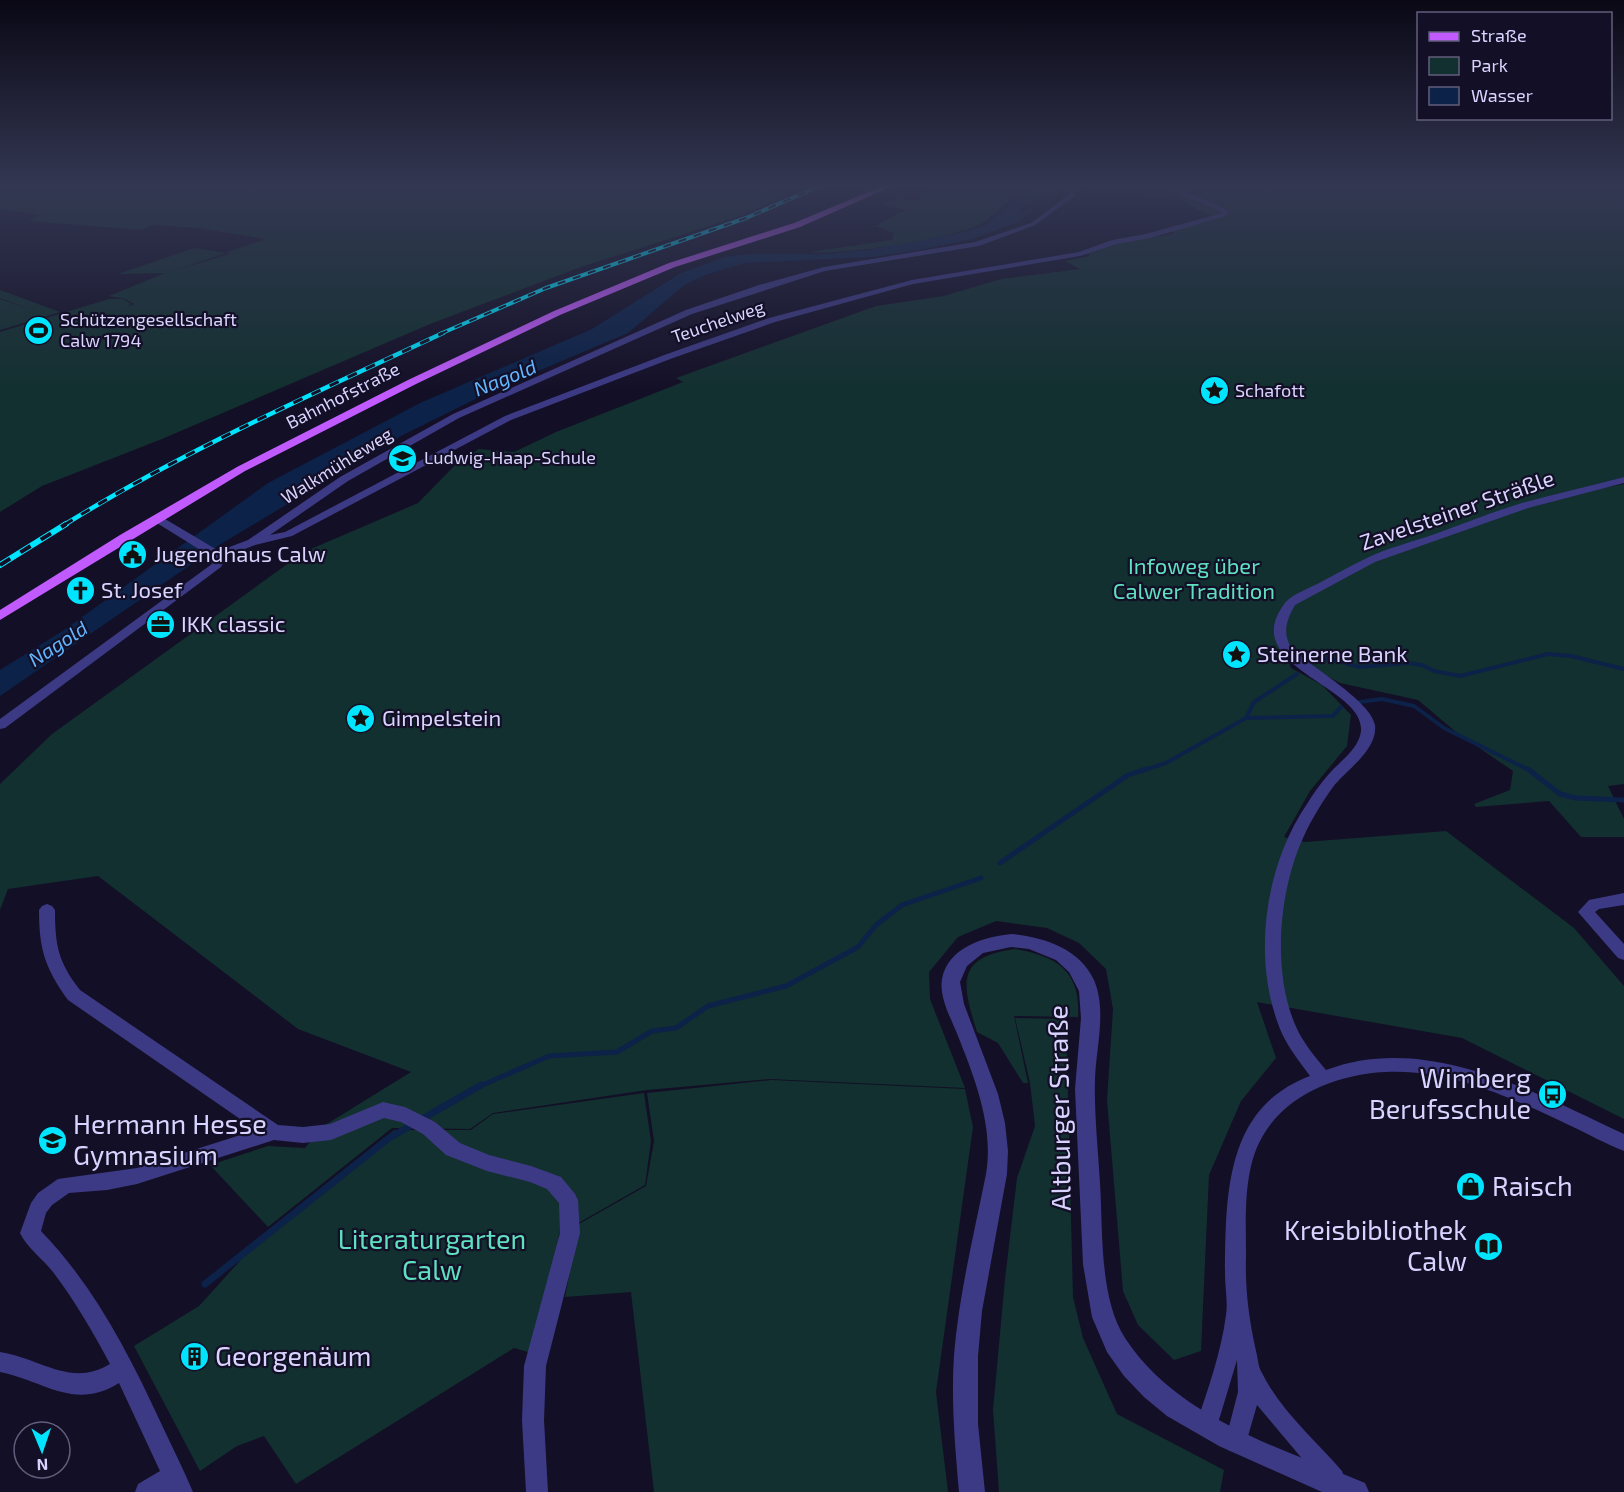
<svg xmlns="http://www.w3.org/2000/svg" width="1624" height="1492" font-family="'Exo 2',sans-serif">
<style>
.green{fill:#12302f}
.water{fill:#0c2248}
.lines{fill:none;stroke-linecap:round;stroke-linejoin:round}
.stream-far2{stroke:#0c2248;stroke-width:4}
.stream-far1{stroke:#0c2248;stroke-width:5}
.stream{stroke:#0c2248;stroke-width:7}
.minor{fill:#3d3a85;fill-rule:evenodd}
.tertiary{fill:#3d3a85;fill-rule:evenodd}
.primary{fill:#c25bff;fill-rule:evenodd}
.rail-far2-casing{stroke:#00e5ff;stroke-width:4}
.rail-far1-casing{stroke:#00e5ff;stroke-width:4.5}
.rail-casing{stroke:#00e5ff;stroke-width:6}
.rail-far2{stroke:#130f26;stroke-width:2;stroke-dasharray:8;stroke-linecap:butt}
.rail-far1{stroke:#130f26;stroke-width:3;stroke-dasharray:10;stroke-linecap:butt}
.rail{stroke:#130f26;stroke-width:4;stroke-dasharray:12;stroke-linecap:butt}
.labels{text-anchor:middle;stroke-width:4.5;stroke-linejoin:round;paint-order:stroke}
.far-poi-label{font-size:18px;fill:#d9d4ff;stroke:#130f26;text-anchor:start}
.far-street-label{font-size:18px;fill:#d9d4ff;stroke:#130f26}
.far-water-label{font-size:20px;font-style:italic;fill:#62b6ff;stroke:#130f26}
.street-label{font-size:22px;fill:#d9d4ff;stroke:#130f26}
.poi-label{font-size:22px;fill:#d9d4ff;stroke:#130f26;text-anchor:start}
.park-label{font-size:22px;fill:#5fe0c0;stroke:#130f26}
.near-poi-label{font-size:27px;fill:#d9d4ff;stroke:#130f26;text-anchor:start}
.near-street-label{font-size:27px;fill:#d9d4ff;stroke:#130f26}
.near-park-label{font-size:27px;fill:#5fe0c0;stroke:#130f26}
</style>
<rect width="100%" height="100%" fill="#130f26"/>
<!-- green -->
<path class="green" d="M0,185H809L740,216L581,267L430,324L162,439L42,486L0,512V332L109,299H123L131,304L127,307L134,304L125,299L109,296L165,273L118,274L194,248L226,253L176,270L229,254L227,252L266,239L198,228L153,225L140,230L29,221L40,215L0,209Z
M924,185H1036C1031,190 1026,189 1020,193C1005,201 994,217 979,225C955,237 836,257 810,252L892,240L894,233L875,226L905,210L882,205L896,197L913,201L920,198L914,196L932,188L953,190Z
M1082,185H1624V477L1531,502L1624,484V784L1608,786L1624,819V837H1581L1549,801L1476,807L1474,804L1510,790L1513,771L1456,732L1418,700L1340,683L1286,655L1291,668L1322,685L1351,715L1347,746L1310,791L1284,837L1305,842L1446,831L1574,928L1624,986V1119L1462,1038L1257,1002L1276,1058L1241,1101L1209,1175L1201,1351L1174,1360L1138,1325L1123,1291L1107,1100L1113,1009L1106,969L1079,943L1047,928L996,921L958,937L929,972L930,999L965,1088L770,1079L647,1090L493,1113L470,1129L392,1128L268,1227L210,1165L268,1146L305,1148L322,1127L411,1072L298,1029L98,876L8,889L0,910V784L52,734L304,552L418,503L456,464L479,449L514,452L556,432L683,382L676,378L876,306L944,296L1001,279L1080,269L1065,261L1090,256L1088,253C1108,247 1128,239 1149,237C1158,236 1165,236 1173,234V227L1211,216L1172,197H1147Z
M0,290L60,312L0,330V299L29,309L0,298Z
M1015,949C1057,956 1081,971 1078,1017L1014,1016L1028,1083H1023L998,1043L977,1032C962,984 955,957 1015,949Z
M1015,1018L1066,1019L1073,1297L1083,1338L1117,1414L1224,1470L1220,1492H999L993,1410L1005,1279L1017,1178L1035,1126L1030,1083Z
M772,1080L965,1089L973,1127L936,1392L948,1492H654L631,1292L565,1297L579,1224L646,1186L654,1141L647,1093Z
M644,1093L651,1141L645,1185L559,1234L552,1283L535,1354L514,1348L296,1484L264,1436L237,1446L200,1471L134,1346L199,1306L267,1231L394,1130H471L493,1114Z"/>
<!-- water -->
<path class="water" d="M1036,185H1063L1058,196L1049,200L1040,196L1021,209L1019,215L1032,207H1037L1019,221L975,238L925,249L873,257L745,263L705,275L683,286L628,333L500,387L401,436L221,544L0,696V670L64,630L268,483L420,403L592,329L681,273L725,257L749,254H826L867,250L960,233L986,225Z"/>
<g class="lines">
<!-- stream-far2 -->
<path class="stream-far2" d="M1320,662L1327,658L1359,667L1407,663L1422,665L1434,671L1460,676L1548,654L1571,656L1624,669
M1359,702L1382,699L1414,706L1444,728L1531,771
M1246,718L1333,716L1341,707
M1141,771L1166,763L1246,718L1254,702L1297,674"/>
<!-- stream-far1 -->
<path class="stream-far1" d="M1528,769L1560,794L1576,798L1624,800
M1000,863L1128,775L1146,769
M478,1087L549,1056L617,1052L652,1031L676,1028L708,1006L786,986L858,947L876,925L902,905L981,878"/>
<!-- stream -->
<path class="stream" d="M422,1119L481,1085
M205,1284L389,1138L412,1125"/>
<!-- minor -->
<path class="minor" d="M1070,185H1076L1075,196L1035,225L979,246L825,271L692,314L459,418L348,481L270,535L285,532L505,416L667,354L769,318L912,280L1079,252L1112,240L1146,234L1222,213C1204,200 1180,200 1163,185C1171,185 1222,206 1229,212L1226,216L1150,238L1117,244L1080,256L913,284L775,322L673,358L511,420L292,536L255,545L222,558L224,561L221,567L5,728L0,729V719L212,564L210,556L152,520V516H160L219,551L248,540L340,477L453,414L686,310L759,285L824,267L975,242L1031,223L1070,194Z
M1624,477V483L1528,508L1375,562L1295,605C1286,621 1282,633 1292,649C1310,666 1371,701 1375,725C1378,750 1346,770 1333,787C1321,804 1311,820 1303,838C1278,893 1271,978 1299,1033C1306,1046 1316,1058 1326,1070C1426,1032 1534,1092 1624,1134V1151C1606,1144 1588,1134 1571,1126C1514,1099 1450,1068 1385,1072C1328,1075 1268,1102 1252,1162C1244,1193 1246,1225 1246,1257C1245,1290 1249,1319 1256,1351C1258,1358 1258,1367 1262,1373C1280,1410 1315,1440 1342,1471L1345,1479L1342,1487L1334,1490L1326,1487L1257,1405L1244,1450L1236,1453L1228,1450L1225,1442L1238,1392L1237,1360L1215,1433L1207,1436L1199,1433L1196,1425C1208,1389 1221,1353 1226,1315C1228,1303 1225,1287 1225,1274C1226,1197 1224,1108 1310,1076C1299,1061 1287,1046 1280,1029C1252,959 1264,867 1307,804C1313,794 1320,784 1328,775C1339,762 1355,752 1360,736C1375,687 1234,669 1285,603C1292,594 1310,588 1321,582C1336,574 1350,566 1365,559C1387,548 1412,542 1435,534C1463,524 1492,512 1522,503C1555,494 1590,486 1624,477Z
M1624,893V905L1599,909L1595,912L1624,944V960L1618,958L1578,912L1589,900Z
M47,904L52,906L55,910C55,945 58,962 80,990L278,1125L303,1127L330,1124L383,1102L405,1107L435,1122L460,1143L489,1155L531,1166L561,1177L575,1194L578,1200L580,1233L546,1366L544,1420L548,1492H526L522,1420L524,1366L560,1233L559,1203L547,1189L530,1182L487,1171L446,1155L423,1134L401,1122L384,1118L331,1140L303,1143L274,1140L137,1184L107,1190L69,1193L52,1205L46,1213L41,1231C94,1286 128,1352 160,1421C171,1445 183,1468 193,1492H135L138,1484L160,1471L119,1383C74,1411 45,1381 0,1372V1352C40,1358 71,1388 110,1364C93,1332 75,1301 53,1272C43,1259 27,1248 20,1233L31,1203L38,1193L58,1179L137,1168L256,1130L68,1000C45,968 39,949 39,910L42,906Z"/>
<!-- tertiary -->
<path class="tertiary" d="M1011,934C1043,937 1079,948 1094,980C1107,1010 1096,1048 1095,1079C1094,1113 1098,1148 1100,1183C1103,1230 1099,1297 1125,1338C1178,1419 1281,1448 1365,1483L1369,1492H1322L1219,1446L1167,1416L1144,1397L1124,1376L1107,1352L1092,1317L1083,1264L1075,1089L1081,1018L1079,991L1069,972L1056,960L1029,949L1011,947L983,953L967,966L960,982L964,1004L998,1094L1005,1123L1008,1151L1007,1174L982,1311L978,1356V1424L985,1492H959C955,1446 951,1401 954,1355C959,1294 974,1234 986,1174C994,1127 975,1079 958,1036C951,1018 939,998 942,979C948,947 984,937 1011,934Z"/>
<!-- primary -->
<path class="primary" d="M885,185H895L800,227L675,267L560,315L416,384L245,471L0,620V610L120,535L237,467L408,380L554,311L669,263L794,223Z"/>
<defs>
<path id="rail-far2" d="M440,334L546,288L746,218L822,185"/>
<path id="rail-far1" d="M64,525C185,450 315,393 443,333"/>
<path id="rail" d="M0,565L66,524"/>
</defs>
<!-- rail-far2 casing -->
<use href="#rail-far2" class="rail-far2-casing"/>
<!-- rail-far1 casing -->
<use href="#rail-far1" class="rail-far1-casing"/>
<!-- rail casing -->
<use href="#rail" class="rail-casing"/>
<!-- rail-far2 -->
<use href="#rail-far2" class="rail-far2"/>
<!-- rail-far1 -->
<use href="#rail-far1" class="rail-far1"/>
<!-- rail -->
<use href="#rail" class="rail"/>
</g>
<!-- sky -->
<linearGradient id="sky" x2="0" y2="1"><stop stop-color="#0a0815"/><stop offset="0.47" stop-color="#333752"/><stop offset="1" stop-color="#333752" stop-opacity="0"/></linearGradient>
<rect width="1624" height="394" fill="url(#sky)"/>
<!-- icons -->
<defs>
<symbol id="stadium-disc" viewBox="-11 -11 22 22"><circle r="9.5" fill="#00e5ff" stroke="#130f26"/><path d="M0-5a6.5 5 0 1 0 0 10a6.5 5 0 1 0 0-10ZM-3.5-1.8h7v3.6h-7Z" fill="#111"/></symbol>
<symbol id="sight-disc" viewBox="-11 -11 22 22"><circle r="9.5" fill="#00e5ff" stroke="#130f26"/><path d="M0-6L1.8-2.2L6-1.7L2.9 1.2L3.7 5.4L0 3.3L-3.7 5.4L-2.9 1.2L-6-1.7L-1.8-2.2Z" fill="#111"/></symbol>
<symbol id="school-disc" viewBox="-11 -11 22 22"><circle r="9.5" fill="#00e5ff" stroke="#130f26"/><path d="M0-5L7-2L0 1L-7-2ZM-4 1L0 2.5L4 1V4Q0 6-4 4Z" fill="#111"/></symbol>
<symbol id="civic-disc" viewBox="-11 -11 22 22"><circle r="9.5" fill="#00e5ff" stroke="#130f26"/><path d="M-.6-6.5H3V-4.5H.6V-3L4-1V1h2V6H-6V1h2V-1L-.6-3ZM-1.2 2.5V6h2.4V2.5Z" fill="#111"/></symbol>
<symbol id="church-disc" viewBox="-11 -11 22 22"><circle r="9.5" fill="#00e5ff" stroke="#130f26"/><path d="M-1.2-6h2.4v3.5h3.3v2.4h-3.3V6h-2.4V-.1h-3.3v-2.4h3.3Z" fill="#111"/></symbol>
<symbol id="office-disc" viewBox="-11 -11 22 22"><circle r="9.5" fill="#00e5ff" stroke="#130f26"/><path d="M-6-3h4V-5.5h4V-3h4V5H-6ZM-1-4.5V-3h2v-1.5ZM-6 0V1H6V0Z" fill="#111"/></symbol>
<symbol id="bus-disc" viewBox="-11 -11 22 22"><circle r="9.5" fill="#00e5ff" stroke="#130f26"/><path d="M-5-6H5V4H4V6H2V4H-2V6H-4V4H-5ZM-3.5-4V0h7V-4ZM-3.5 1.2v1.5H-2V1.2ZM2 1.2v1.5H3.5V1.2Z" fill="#111"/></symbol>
<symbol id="shop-disc" viewBox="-11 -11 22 22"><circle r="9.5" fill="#00e5ff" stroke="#130f26"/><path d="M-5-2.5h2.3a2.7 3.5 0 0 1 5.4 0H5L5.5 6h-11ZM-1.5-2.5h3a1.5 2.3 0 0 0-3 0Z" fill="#111"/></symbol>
<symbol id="library-disc" viewBox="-11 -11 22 22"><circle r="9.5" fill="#00e5ff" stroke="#130f26"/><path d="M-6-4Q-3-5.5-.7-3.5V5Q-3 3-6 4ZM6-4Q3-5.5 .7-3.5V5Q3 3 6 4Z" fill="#111"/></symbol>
<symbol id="building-disc" viewBox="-11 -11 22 22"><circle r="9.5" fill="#00e5ff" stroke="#130f26"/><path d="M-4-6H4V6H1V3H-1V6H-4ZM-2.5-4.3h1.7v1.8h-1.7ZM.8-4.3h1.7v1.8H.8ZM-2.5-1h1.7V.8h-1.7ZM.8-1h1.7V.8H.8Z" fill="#111"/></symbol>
</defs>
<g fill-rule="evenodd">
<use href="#stadium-disc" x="22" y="314" width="33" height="33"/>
<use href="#sight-disc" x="1198" y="374" width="33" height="33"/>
<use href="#school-disc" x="386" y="442" width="33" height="33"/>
<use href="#civic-disc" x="116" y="538" width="33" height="33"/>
<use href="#church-disc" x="64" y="574" width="33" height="33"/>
<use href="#office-disc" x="144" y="608" width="33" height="33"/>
<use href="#sight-disc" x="1220" y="638" width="33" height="33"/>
<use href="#sight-disc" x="344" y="702" width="33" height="33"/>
<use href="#bus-disc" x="1536" y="1078" width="33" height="33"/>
<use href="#school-disc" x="36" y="1124" width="33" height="33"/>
<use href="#shop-disc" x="1454" y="1170" width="33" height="33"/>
<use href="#library-disc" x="1472" y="1230" width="33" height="33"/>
<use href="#building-disc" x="178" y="1340" width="33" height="33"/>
</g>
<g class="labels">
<!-- far-poi labels -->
<g class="far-poi-label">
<text x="60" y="326">Schützengesellschaft<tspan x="60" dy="21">Calw 1794</tspan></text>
<text x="1235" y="397">Schafott</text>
<text x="424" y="464">Ludwig-Haap-Schule</text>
</g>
<!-- far-street labels -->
<g class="far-street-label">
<text transform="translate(718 322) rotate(-19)" y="6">Teuchelweg</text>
<text transform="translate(343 396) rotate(-27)" y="6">Bahnhofstraße</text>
<text transform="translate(337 466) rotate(-32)" y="6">Walkmühleweg</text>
</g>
<!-- far-water labels -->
<g class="far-water-label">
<text transform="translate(505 378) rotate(-22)" y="7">Nagold</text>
<text transform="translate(58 644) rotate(-33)" y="7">Nagold</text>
</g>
<!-- street labels -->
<g class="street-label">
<text transform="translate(1457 510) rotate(-19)" y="8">Zavelsteiner Sträßle</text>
</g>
<!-- poi labels -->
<g class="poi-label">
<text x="154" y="562">Jugendhaus Calw</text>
<text x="101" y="598">St. Josef</text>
<text x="181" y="632">IKK classic</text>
<text x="1257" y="662">Steinerne Bank</text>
<text x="382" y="726">Gimpelstein</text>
</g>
<!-- park labels -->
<g class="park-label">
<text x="1194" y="574">Infoweg über<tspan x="1194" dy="25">Calwer Tradition</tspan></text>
</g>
<!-- near-poi labels -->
<g class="near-poi-label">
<text x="1531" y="1088" text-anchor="end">Wimberg<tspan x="1531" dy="31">Berufsschule</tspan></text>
<text x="73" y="1134">Hermann Hesse<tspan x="73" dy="31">Gymnasium</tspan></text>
<text x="1492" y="1196">Raisch</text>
<text x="1467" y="1240" text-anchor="end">Kreisbibliothek<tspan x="1467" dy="31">Calw</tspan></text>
<text x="215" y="1366">Georgenäum</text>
</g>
<!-- near-street labels -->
<g class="near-street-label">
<text transform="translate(1060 1108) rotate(-91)" y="9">Altburger Straße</text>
</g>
<!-- near-park labels -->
<g class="near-park-label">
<text x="432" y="1249">Literaturgarten<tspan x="432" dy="31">Calw</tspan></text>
</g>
</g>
<!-- legend -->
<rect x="1417" y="12" width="195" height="108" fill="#130f26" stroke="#625e7d" stroke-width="1.5"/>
<rect x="1429" y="32" width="30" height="9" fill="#c25bff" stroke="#625e7d" stroke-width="1.5"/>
<text x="1471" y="42" font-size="18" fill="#d9d4ff">Straße</text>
<rect x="1429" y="57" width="30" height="18" fill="#12302f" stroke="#625e7d" stroke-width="1.5"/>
<text x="1471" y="72" font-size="18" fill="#d9d4ff">Park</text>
<rect x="1429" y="87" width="30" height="18" fill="#0c2248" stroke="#625e7d" stroke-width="1.5"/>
<text x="1471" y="102" font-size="18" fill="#d9d4ff">Wasser</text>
<!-- north arrow -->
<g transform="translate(42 1450) rotate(178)"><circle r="28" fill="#130f26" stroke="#625e7d" stroke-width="1.5"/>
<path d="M0-4.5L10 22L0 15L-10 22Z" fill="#00e5ff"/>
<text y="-9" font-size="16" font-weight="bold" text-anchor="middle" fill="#d9d4ff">N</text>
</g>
</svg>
